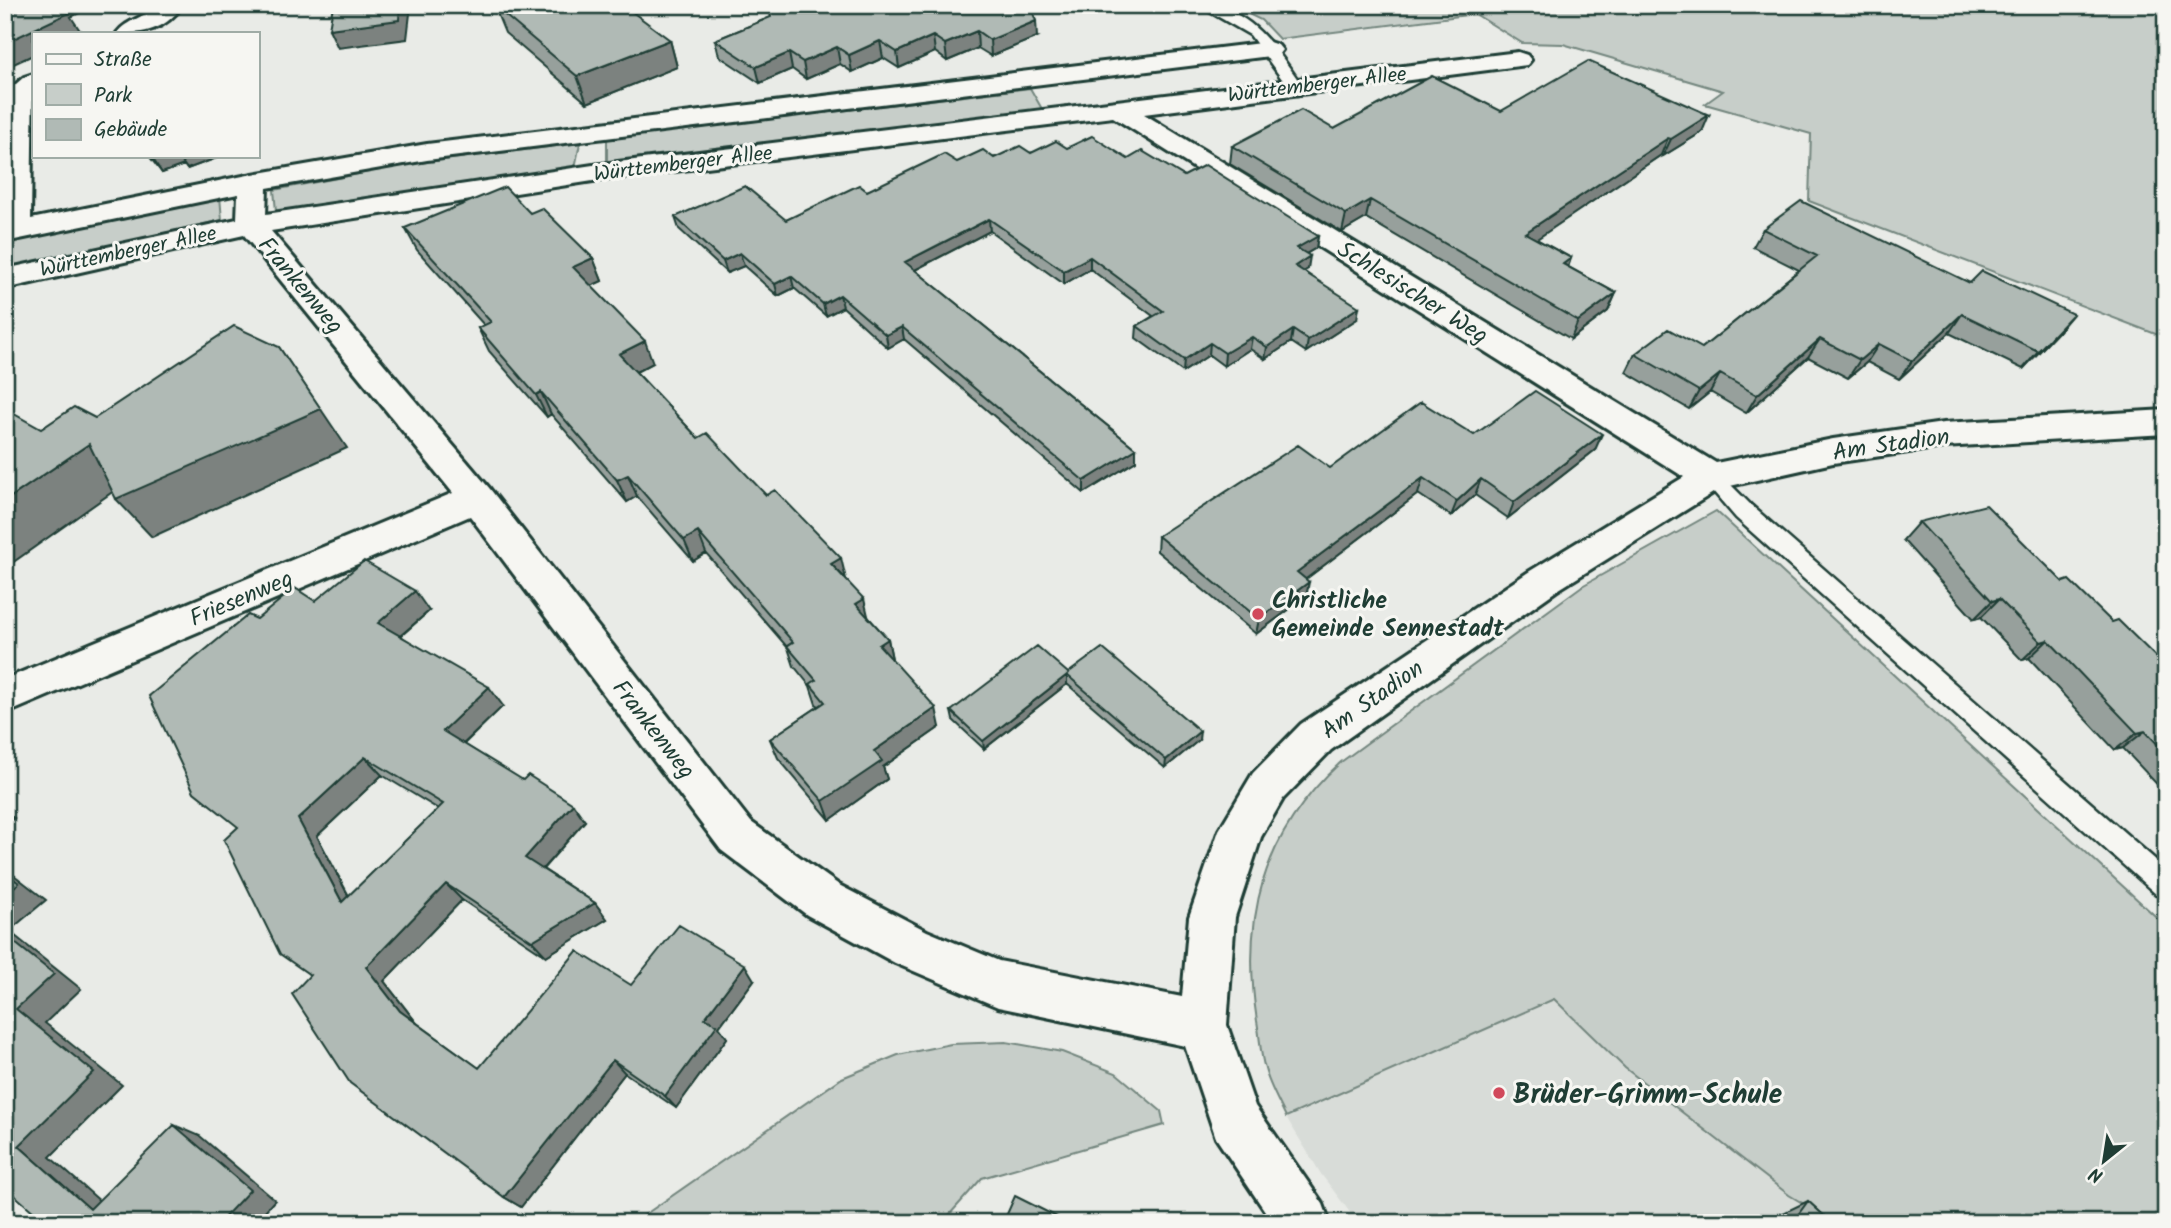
<svg xmlns="http://www.w3.org/2000/svg" width="2171" height="1228" font-family="Kalam,sans-serif">
<style>
.built{fill:#d8dcd8}
.green{fill:#c7cec9;stroke:#73867e;stroke-width:2}
.lines{fill:none;stroke-linecap:round;stroke-linejoin:round}
.lane-casing{stroke:#1f3d34;stroke-width:5}
.street-casing{stroke:#1f3d34;stroke-width:6}
.lane{fill:#f6f6f2;fill-rule:evenodd}
.street{fill:#f6f6f2;fill-rule:evenodd}
.wall{fill:#97a09c;stroke:#1f3d34;stroke-width:2;fill-rule:evenodd}
.shaded-wall{fill:#7b827f;stroke:#1f3d34;stroke-width:2}
.building{fill:#b0bab5;stroke:#1f3d34;stroke-width:2;fill-rule:evenodd}
.poi-dot{fill:#d1495b;stroke:#f6f6f2;stroke-width:2.5}
.labels{text-anchor:middle;stroke-width:6;stroke-linejoin:round;paint-order:stroke}
.far-street-label{font-size:21px;fill:#1f3d34;stroke:#f6f6f2}
.street-label{font-size:24px;fill:#1f3d34;stroke:#f6f6f2}
.poi-label{font-size:24px;font-weight:bold;fill:#1f3d34;stroke:#f6f6f2;text-anchor:start}
.near-poi-label{font-size:28px;font-weight:bold;fill:#1f3d34;stroke:#f6f6f2;text-anchor:start}
</style>
<rect width="100%" height="100%" fill="#e9ebe7"/>
<filter id="ink" filterUnits="userSpaceOnUse"><feTurbulence type="fractalNoise" baseFrequency=".0143" numOctaves="2"/><feDisplacementMap in="SourceGraphic" scale="14" xChannelSelector="R" yChannelSelector="G"/><feConvolveMatrix kernelMatrix="1 2 1 2 8 2 1 2 1" color-interpolation-filters="sRGB"/></filter>
<g filter="url(#ink)">
<!-- built -->
<path class="built" d="M1554,999L1625,1068L1789,1195L1836,1223H1358L1321,1174L1286,1117Z"/>
<!-- green -->
<path class="green" d="M1230,5H2166V338L1809,201L1811,134L1705,104L1723,91L1563,44L1522,43L1475,14L1279,39L1261,20Z
M1030,88L1042,109L607,164V139Z
M580,143L575,168L276,211L274,190L411,164Z
M220,196L222,220L5,269V243Z
M1716,511L2166,926V1223H1836L1789,1195L1625,1068L1554,999L1286,1117C1279,1102 1269,1085 1265,1069C1260,1054 1260,1037 1257,1021C1241,918 1262,834 1341,762L1582,586Z
M1006,1042L1062,1052L1116,1073L1161,1111L1164,1125L982,1178L942,1223H633L842,1078L898,1055L951,1044Z"/>
<g class="lines">
<defs>
<path id="lane" d="M1198,5C1250,5 1276,49 1303,87L1300,90H1290L1250,35Z
M1711,469L1718,472L1752,506L2166,869V898L2157,895L1736,518L1701,477L1704,472Z"/>
<path id="street" d="M158,5H183C165,30 145,34 117,33C126,20 146,17 158,5Z
M1269,42L1278,45L1282,50L1278,55L427,160L267,188L266,214L593,165L1518,52L1527,55L1531,60L1527,65L1144,114L1716,463L1833,439L1943,423L2166,410V434L1943,447L1833,463L1721,488L1556,591L1331,750L1283,799L1261,837L1235,917L1227,1025L1255,1106L1323,1204L1330,1223H1273L1216,1138L1185,1046L998,1007L895,963L807,915L721,850L470,516L5,714V679L453,493L244,235L5,289V269L237,219L238,194L5,242L8,91L24,77L33,74L31,219L253,174L427,144ZM1113,117L1684,477L1530,571L1301,724L1253,773L1219,830L1189,917L1182,997L999,961L927,931L839,885L751,822L490,489L271,231L593,181Z"/>
</defs>
<!-- lane casing -->
<use href="#lane" class="lane-casing"/>
<!-- street casing -->
<use href="#street" class="street-casing"/>
<!-- lane -->
<use href="#lane" class="lane"/>
<!-- street -->
<use href="#street" class="street"/>
</g>
<!-- wall -->
<path class="wall" d="M769,5L1037,37L991,56L978,48L947,61L935,52L899,68L883,58L852,72L840,64L806,79L792,69L760,83L719,56L715,40L771,17Z
M494,6L670,40L677,67L587,103L505,33Z
M1501,111L1702,132L1663,156L1661,155L1536,239L1571,258L1568,267L1616,293L1608,311L1571,339L1366,218L1342,232L1230,164L1232,146L1334,129Z
M1067,148L1128,159L1184,176L1318,236L1316,248L1306,254L1308,269L1304,271L1357,319L1306,352L1291,342L1265,359L1250,349L1224,366L1209,355L1183,372L1136,338L1137,326L1153,316L1090,269L1064,284L990,231L915,270L1136,449V461L1084,493L904,339L888,348L843,307L826,316L794,288L778,296L744,266L727,273L679,229L675,217L786,220L867,191L957,162Z
M149,156H222L187,169L184,165L162,173Z
M530,213L593,258L602,281L591,286L653,363L636,372L698,438L846,580L869,618L888,639L892,659L940,727L883,767L887,779L830,820L778,758L770,739L819,706L816,704L810,686L794,666L788,648L706,553L693,561L637,496L627,502L551,414L547,417L489,351L478,328L484,325L417,250L405,228Z
M1763,229L2058,332L2023,369L1949,333L1899,379L1867,362L1848,378L1808,357L1746,413L1710,392L1689,409L1626,372L1635,354L1702,348L1799,270L1753,247Z
M1474,435L1595,450L1508,518L1475,495L1451,516L1418,494L1306,579V597L1256,634L1157,551L1158,536L1330,468Z
M1919,522L2063,582L2112,622L2166,667V794L2123,748L2115,750L2029,658L2022,660L1981,617L1974,619L1903,540Z
M315,601L429,611L401,636L503,706L464,744L585,821L543,869L595,903L607,919L546,956L462,900L384,981L417,1023L479,1068L631,985L754,980L719,1027L727,1038L676,1108L625,1073L521,1207L504,1197L309,975L238,827L257,619ZM382,775L438,809L349,896L317,836Z
M1068,673L1199,740L1165,768L1067,684L984,749L953,720L951,711Z
M1808,1201L1832,1223H1774L1781,1214Z"/>
<!-- shaded-wall -->
<path class="shaded-wall" d="M46,5H89L91,7L71,17L81,32L78,33H33V55L5,68V43Z
M400,5H411L407,39L338,48L329,29Z
M1036,21L1037,37L991,56L990,40Z
M977,31L978,48L947,61L945,44Z
M933,36L935,52L899,68L897,52Z
M670,40L677,67L587,103L577,76Z
M880,41L883,58L852,72L849,55Z
M837,47L840,64L806,79L803,62Z
M789,53L792,69L760,83L756,67Z
M1709,115L1702,132L1663,156L1671,139Z
M1668,138L1661,155L1519,251L1525,233Z
M151,156H178L184,165L162,173Z
M178,156H222L187,169Z
M1370,200L1366,218L1342,232L1346,214Z
M989,219L990,231L907,274L905,262Z
M1318,236L1316,248L1295,260L1297,248Z
M740,253L744,266L727,273L723,261Z
M1310,256L1308,269L1293,278L1295,266Z
M1090,257V269L1064,284V271Z
M593,258L602,281L582,290L573,267Z
M1571,258L1565,276L1563,264Z
M791,276L794,288L778,296L775,284Z
M1616,293L1608,311L1571,339L1578,321Z
M840,295L843,307L826,316L823,304Z
M1359,307L1357,319L1306,352L1308,340Z
M1962,314L1949,333L1899,379L1912,361Z
M2073,314L2058,332L2023,369L2038,351Z
M902,327L904,339L888,348L886,335Z
M1293,330L1291,342L1265,359L1267,347Z
M1252,337L1250,349L1224,366L1225,353Z
M1820,339L1808,357L1746,413L1757,395Z
M645,341L653,363L628,376L619,354Z
M1210,343L1209,355L1183,372L1184,360Z
M1879,344L1867,362L1848,378L1860,360Z
M279,347L347,448L152,537L116,499Z
M1720,374L1710,392L1689,409L1699,391Z
M541,392L551,414L547,417L536,395Z
M1602,434L1595,450L1508,518L1514,502Z
M89,444L125,483L5,568V501Z
M1136,449V461L1084,493V481Z
M628,475L637,496L627,502L617,480Z
M1423,478L1418,494L1294,588L1297,572Z
M1481,479L1475,495L1451,516L1457,501Z
M698,532L706,553L693,561L684,540Z
M841,558L846,579L831,564Z
M1309,582L1306,597L1256,634L1259,619Z
M415,591L429,611L393,642L378,623Z
M864,599L869,620L856,604Z
M1999,599L1981,617L1974,619L1992,601Z
M888,639L892,659L883,665L879,645Z
M2048,640L2029,658L2022,660L2041,642Z
M1067,675V684L984,749L983,741Z
M489,687L503,706L458,749L443,731Z
M936,708L940,727L883,767L887,779L830,820L823,801L874,751Z
M1200,731L1199,740L1165,768L1166,760Z
M2145,731L2123,748L2115,750L2137,733Z
M365,757L382,775L317,836L360,918L342,902L298,819Z
M573,804L585,821L538,874L525,858Z
M5,812L14,818L5,825Z
M5,868L46,900L9,931L81,989L45,1023L122,1085L50,1157L119,1218L90,1209L19,1146L16,1009L5,935Z
M446,884L462,900L384,981L418,1025L400,1011L366,967Z
M595,903L607,919L546,956L532,941Z
M745,965L754,980L719,1027L727,1038L676,1108L665,1096L705,1018Z
M613,1060L625,1073L521,1207L504,1197Z
M174,1125L200,1136L275,1200L254,1223H219Z"/>
<!-- building -->
<path class="building" d="M5,5H49L69,13L5,43Z
M333,5H400L399,20L329,29Z
M496,5H623L670,40L577,76L494,6Z
M769,5H1030L1036,21L990,40L977,31L945,44L933,36L897,52L880,41L849,55L837,47L803,62L789,53L756,67L715,40L771,17Z
M1588,61L1709,115L1671,139L1668,138L1525,233L1571,258L1563,264L1616,293L1578,321L1370,200L1346,214L1232,146L1301,110L1334,129L1432,76L1501,111Z
M1092,136L1128,159L1142,151L1184,176L1205,165L1318,236L1297,248L1310,256L1295,266L1359,307L1308,340L1293,330L1267,347L1252,337L1225,353L1210,343L1184,360L1137,326L1163,311L1090,257L1064,271L989,219L905,262L1136,449L1084,481L902,327L886,335L840,295L823,304L791,276L775,284L740,253L723,261L675,217L745,186L786,220L859,185L867,191L944,154L957,162L983,150L994,158L1020,146L1031,153L1056,141L1067,148Z
M505,187L530,213L542,208L593,258L573,267L645,341L619,354L698,438L707,433L766,495L775,490L841,558L831,564L864,599L856,604L888,639L879,645L936,708L874,751L882,761L823,801L770,739L825,702L810,684L816,680L787,646L793,642L698,532L684,540L628,475L617,480L541,392L536,395L478,328L491,322L405,228Z
M1801,201L1970,283L1982,271L2073,314L2038,351L1962,314L1912,361L1879,344L1860,360L1820,339L1757,395L1720,374L1699,391L1635,354L1668,329L1702,348L1817,256L1763,229Z
M234,326L279,347L321,409L116,499L89,444L5,501V409L41,429L74,407L95,418Z
M1535,391L1602,434L1514,502L1481,479L1457,501L1423,478L1297,572L1309,582L1259,619L1158,536L1298,445L1330,468L1421,402L1474,435Z
M1986,505L2063,582L2069,580L2112,622L2118,620L2166,667V753L2145,731L2137,733L2048,640L2041,642L1999,599L1992,601L1919,522Z
M364,561L415,591L378,623L489,687L443,731L523,780L528,775L573,804L525,858L595,903L532,941L446,884L366,967L400,1011L479,1068L577,951L631,985L679,925L745,965L705,1018L717,1025L665,1096L613,1060L504,1197L350,1083L292,994L310,975L280,954L224,840L238,827L194,792L149,696L248,615L257,619L295,588L315,601ZM365,757L443,804L342,902L298,819Z
M1037,646L1068,673L1102,648L1200,731L1166,760L1067,675L983,741L951,711Z
M5,873L19,883L5,894Z
M5,935L54,974L16,1009L94,1072L19,1146L90,1209L174,1125L250,1190L219,1223H38L42,1219L5,1187Z
M1015,1196L1069,1223H1003Z
M1808,1201L1832,1223H1792Z"/>
</g>
<!-- markers -->
<g class="poi-dot">
<circle cx="1258" cy="614" r="7"/>
<circle cx="1499" cy="1093" r="7"/>
</g>
<g class="labels">
<!-- far-street labels -->
<g class="far-street-label">
<text transform="translate(1317 84) rotate(-7)" y="7">Württemberger Allee</text>
<text transform="translate(683 163) rotate(-7)" y="7">Württemberger Allee</text>
<text transform="translate(128 251) rotate(-12)" y="7">Württemberger Allee</text>
</g>
<!-- street labels -->
<g class="street-label">
<text transform="translate(301 285) rotate(50)" y="8">Frankenweg</text>
<text transform="translate(1413 292) rotate(32)" y="8">Schlesischer Weg</text>
<text transform="translate(1891 444) rotate(-8)" y="8">Am Stadion</text>
<text transform="translate(241 598) rotate(-23)" y="8">Friesenweg</text>
<text transform="translate(1372 699) rotate(-35)" y="8">Am Stadion</text>
<text transform="translate(654 729) rotate(52)" y="8">Frankenweg</text>
</g>
<!-- poi labels -->
<g class="poi-label">
<text x="1272" y="608">Christliche<tspan x="1272" dy="28">Gemeinde Sennestadt</tspan></text>
</g>
<!-- near-poi labels -->
<g class="near-poi-label">
<text x="1513" y="1103">Brüder-Grimm-Schule</text>
</g>
</g>
<!-- margin -->
<rect width="2171" height="1228" fill="none" stroke="#f6f6f2" stroke-width="28"/>
<rect x="14" y="14" width="2143" height="1200" fill="none" stroke="#1f3d34" stroke-width="2.5" filter="url(#ink)"/>
<!-- legend -->
<rect x="32" y="32" width="228" height="126" fill="#f6f6f2" stroke="#a0aca6" stroke-width="2"/>
<rect x="46" y="54" width="35" height="10" fill="#f6f6f2" stroke="#a0aca6" stroke-width="2"/>
<text x="94" y="66" font-size="21" fill="#1f3d34">Straße</text>
<rect x="46" y="84" width="35" height="21" fill="#c7cec9" stroke="#a0aca6" stroke-width="2"/>
<text x="94" y="102" font-size="21" fill="#1f3d34">Park</text>
<rect x="46" y="119" width="35" height="21" fill="#b0bab5" stroke="#a0aca6" stroke-width="2"/>
<text x="94" y="136" font-size="21" fill="#1f3d34">Gebäude</text>
<!-- north arrow -->
<g transform="translate(2104 1161) rotate(210)" stroke="#f6f6f2" stroke-width="5" paint-order="stroke">
<path d="M0-5L12 26L0 18L-12 26Z" fill="#1f3d34"/>
<text y="-10" font-size="19" font-weight="bold" text-anchor="middle" fill="#1f3d34">N</text>
</g>
</svg>
